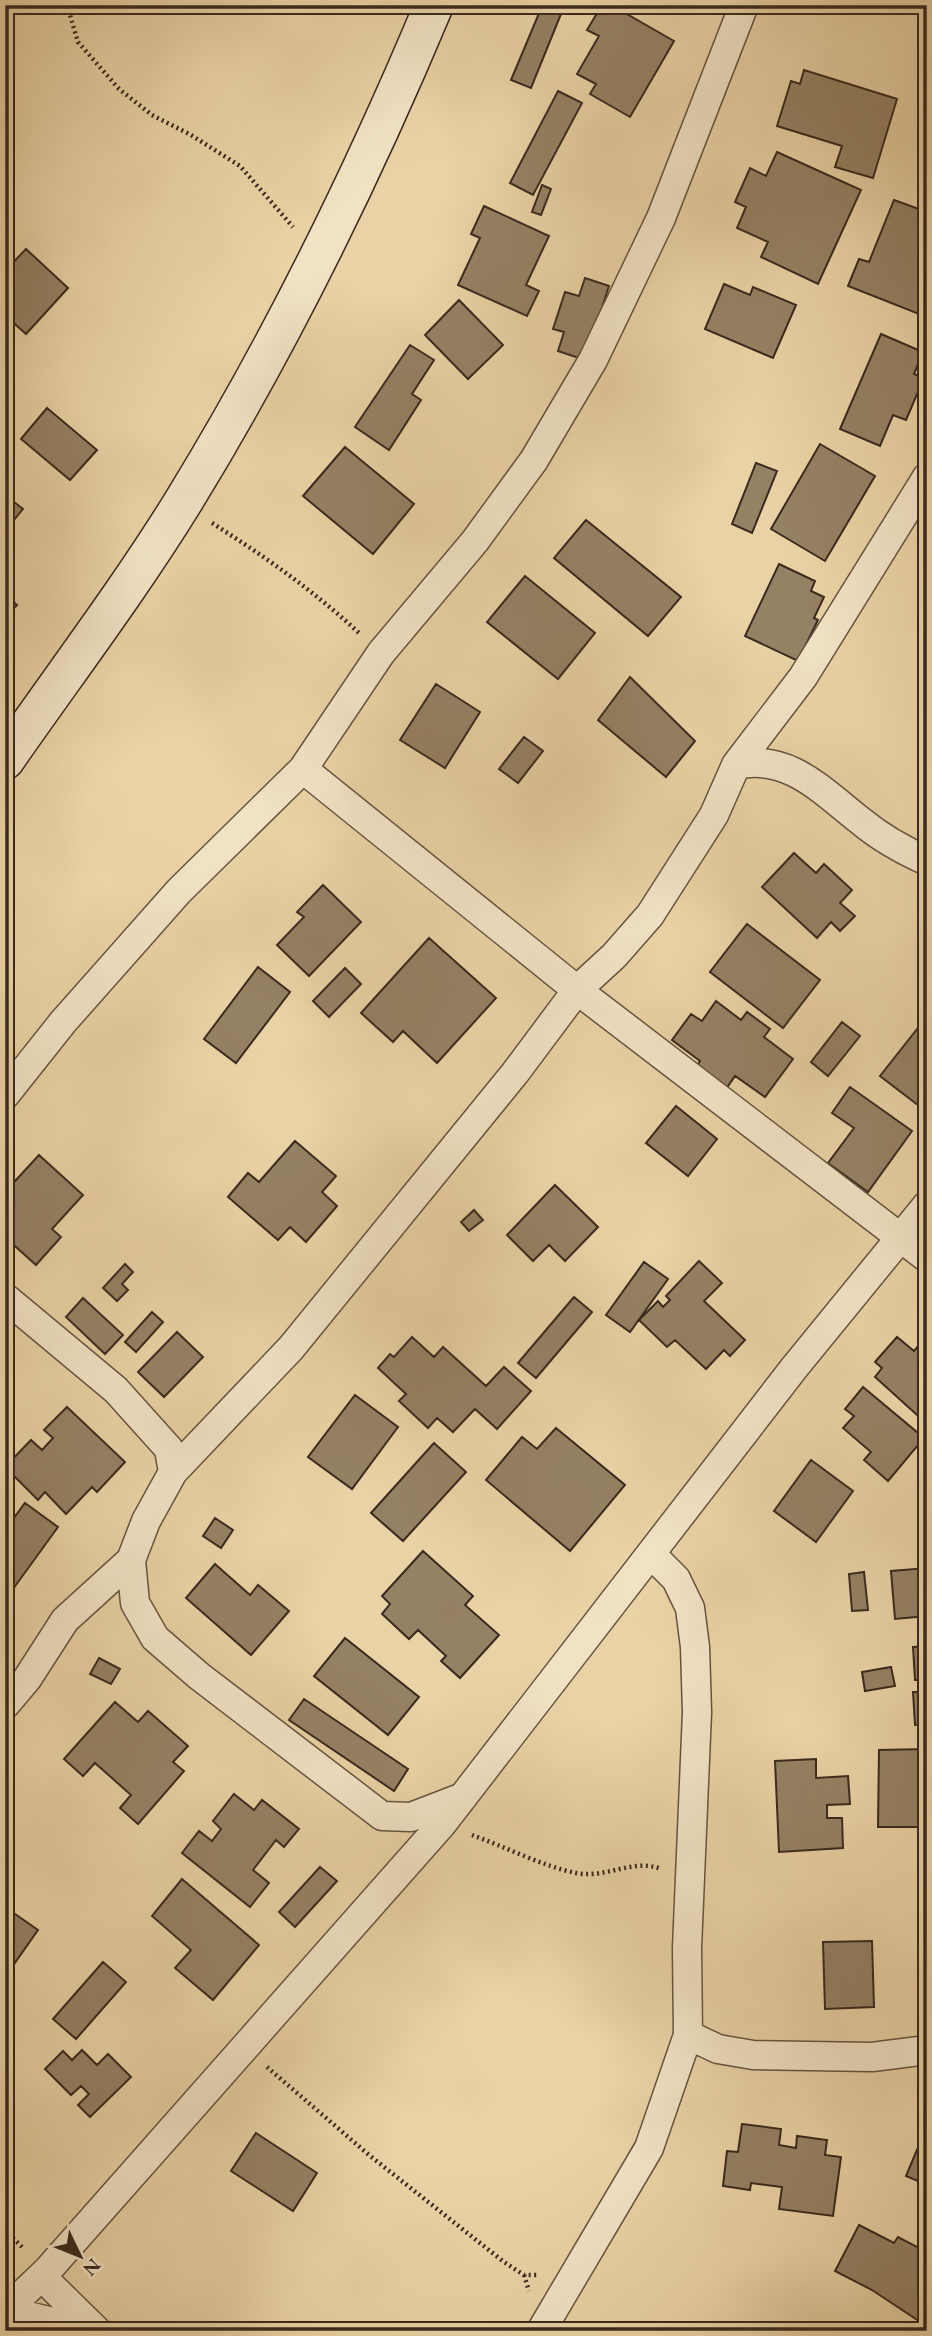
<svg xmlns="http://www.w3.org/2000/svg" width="932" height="2336" font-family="'EB Garamond',serif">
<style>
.building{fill:#958164;stroke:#3a2a1e;stroke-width:2}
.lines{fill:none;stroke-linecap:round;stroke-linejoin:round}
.street-casing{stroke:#665440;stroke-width:31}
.secondary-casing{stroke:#3a2a1e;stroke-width:41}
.path{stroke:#3a2a1e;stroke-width:4.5;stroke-dasharray:2 3.5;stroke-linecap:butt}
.street{stroke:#f1e2c4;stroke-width:28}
.secondary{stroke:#f1e2c4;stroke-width:38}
</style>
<rect width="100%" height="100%" fill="#e9d2a5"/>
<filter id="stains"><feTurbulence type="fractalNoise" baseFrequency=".00286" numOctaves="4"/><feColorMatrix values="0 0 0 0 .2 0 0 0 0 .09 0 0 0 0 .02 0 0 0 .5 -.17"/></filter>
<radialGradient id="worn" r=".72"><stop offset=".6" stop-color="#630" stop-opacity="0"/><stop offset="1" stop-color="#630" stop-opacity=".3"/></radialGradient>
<!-- building -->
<path class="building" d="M602,5H611L674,41L630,117L590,94L596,84L577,74L599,36L587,30Z
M542,6L561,14L531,88L511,80Z
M804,70L897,99L873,178L835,167L842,146L777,126L791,81L800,84Z
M558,91L582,103L533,195L510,183Z
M777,152L861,190L818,284L761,257L768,242L737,228L746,207L735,202L750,168L766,176Z
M542,185L551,189L541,215L532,212Z
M894,200L927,212V293L919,314L848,286L859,259L869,262Z
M484,206L549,236L526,285L539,291L527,316L458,285L480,238L471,234Z
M26,249L68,288L26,334L5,315V271Z
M585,278L609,286L585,360L558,351L564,332L553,329L565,292L579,296Z
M724,284L750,295L753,287L796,305L773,358L705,329Z
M459,300L503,345L468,379L425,335Z
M881,334L923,352L914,374L924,378L906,420L893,415L880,446L840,429Z
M410,345L434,360L412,394L421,400L389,450L355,427Z
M47,408L97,450L70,480L21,439Z
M820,444L875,476L825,561L771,529Z
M345,447L414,504L373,554L303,496Z
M756,463L777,471L752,533L732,524Z
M5,495L23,509L5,531Z
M586,520L681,597L648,636L554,558Z
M779,564L815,581L811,591L824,597L814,618L818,620L798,661L745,636Z
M525,576L595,633L558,679L487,622Z
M5,594L17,605L5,618Z
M630,677L695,741L666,777L598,720Z
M436,684L480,712L445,768L400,740Z
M524,737L543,751L518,783L499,769Z
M794,853L816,873L824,864L852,890L840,903L855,916L840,931L831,922L817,938L762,887Z
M323,885L361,922L309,976L277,945L304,917L297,912Z
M747,924L820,980L783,1028L710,972Z
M429,938L496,998L437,1063L403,1031L393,1042L361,1013Z
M258,967L290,992L236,1063L204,1039Z
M345,968L361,984L329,1017L313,1001Z
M716,1001L741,1020L747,1012L770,1029L764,1037L793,1059L765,1097L735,1076L724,1092L694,1070L700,1061L672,1040L691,1014L702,1021Z
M925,1019L927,1020V1112L880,1076Z
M842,1022L860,1036L828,1076L811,1062Z
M850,1087L912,1131L868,1192L828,1163L854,1128L832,1113Z
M676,1106L717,1139L688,1176L646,1143Z
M295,1141L336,1176L322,1192L337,1206L306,1242L290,1227L278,1240L228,1197L248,1173L259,1182Z
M39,1155L83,1195L52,1229L61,1237L36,1265L5,1237V1192Z
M555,1185L598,1227L565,1261L549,1245L533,1261L507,1235Z
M474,1210L483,1220L469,1231L461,1222Z
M699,1261L722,1283L704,1301L745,1340L730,1356L724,1350L706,1369L675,1340L667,1347L639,1320L658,1301L663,1307L670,1300L666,1296Z
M644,1262L668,1279L630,1332L606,1315Z
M125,1264L133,1272L122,1284L128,1290L117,1301L103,1288Z
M574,1297L592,1312L536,1378L518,1363Z
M83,1298L123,1335L105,1354L66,1317Z
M152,1312L163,1322L136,1352L125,1342Z
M177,1332L203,1357L164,1397L138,1372Z
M927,1336V1424L875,1377L882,1368L875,1362L897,1337L914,1351Z
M412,1337L434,1357L443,1347L486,1386L504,1367L531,1391L497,1429L475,1409L453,1432L437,1418L428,1428L399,1401L406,1394L378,1368L390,1354L394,1357Z
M863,1387L924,1438L888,1481L864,1460L871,1452L843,1428L854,1416L845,1409Z
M355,1395L398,1427L352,1489L308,1457Z
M67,1407L125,1462L97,1492L92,1487L66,1514L45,1492L38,1500L5,1467L31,1440L42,1450L53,1438L44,1430Z
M556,1428L625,1485L570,1551L486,1480L522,1437L537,1449Z
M434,1443L466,1472L403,1541L371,1513Z
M811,1460L853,1491L816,1542L774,1511Z
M25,1503L58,1527L13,1589L5,1584V1530Z
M215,1518L233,1530L221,1548L203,1536Z
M423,1551L473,1596L465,1605L499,1635L460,1678L441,1661L446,1656L418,1630L409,1639L382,1614L390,1604L382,1596Z
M215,1564L250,1595L258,1585L289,1611L251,1655L186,1598Z
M927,1568V1616L895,1619L891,1571Z
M864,1572L868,1610L852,1611L849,1574Z
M345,1638L419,1697L388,1735L314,1676Z
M927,1646V1724L915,1725L913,1692H924L923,1680H915L913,1647Z
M99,1658L120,1669L111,1684L90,1674Z
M891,1667L895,1686L865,1691L862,1672Z
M304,1699L408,1769L394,1791L289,1720Z
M115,1702L138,1722L148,1711L188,1746L173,1762L184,1771L138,1824L120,1808L131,1795L95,1763L83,1776L64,1759Z
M927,1749V1827H878L879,1750Z
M816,1759V1778L848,1776L850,1804L827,1805V1818H842L843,1848L779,1852L775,1761Z
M234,1794L254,1810L262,1800L299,1829L284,1847L276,1840L253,1870L269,1883L250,1907L182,1853L199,1831L212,1841L221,1829L213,1821Z
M320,1867L337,1881L295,1927L279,1912Z
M182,1879L259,1945L213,2000L175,1968L191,1950L152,1916Z
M5,1907L38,1930L5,1977Z
M872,1941L874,2007L825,2009L823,1942Z
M103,1962L126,1982L76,2039L53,2019Z
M82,2050L97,2065L108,2054L131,2077L90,2117L78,2105L89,2094L81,2086L71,2095L45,2069L63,2051L72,2060Z
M742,2124L781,2129L779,2145L796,2148L797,2136L827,2140L825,2155L841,2157L833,2216L779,2209L782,2187L751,2183L750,2190L723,2186L727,2151L738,2152Z
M927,2126V2185L906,2176Z
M256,2133L317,2173L293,2211L231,2171Z
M859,2225L894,2243L898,2237L927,2252V2315L922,2323L872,2290L835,2271Z"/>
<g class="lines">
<defs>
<path id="street" d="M736,765L803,677L927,477
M303,769L577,990L927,1258
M5,1095L63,1022L179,891L303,769L381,653L475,541L534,460L593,360L661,218L744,5
M8,1300L116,1390L169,1449L173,1472L146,1521L131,1560L135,1603L155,1638L199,1676L382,1816L411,1817L463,1797
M173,1472L291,1348L515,1073L577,990L614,956L650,915L714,815L736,765C789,753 823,792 862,822C880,837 905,851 927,861
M5,1705L27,1679L65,1620L131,1560
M688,2035L718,2049L753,2055L872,2057L927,2050
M42,2277L97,2331
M5,2311L47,2271L442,1824L794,1368L927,1205
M6,2311L92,2331
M541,2331L649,2148L688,2035L687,1948L697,1712L695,1647L690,1608L676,1579L652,1555"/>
<path id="secondary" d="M5,760C64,675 128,591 183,502C280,344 362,177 434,5"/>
</defs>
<!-- street casing -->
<use href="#street" class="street-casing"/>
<!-- secondary casing -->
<use href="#secondary" class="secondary-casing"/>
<!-- path -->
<path class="path" d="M67,5L78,42L119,89L152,115L191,135L240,166L293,227
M212,523C264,556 314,591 359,633
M472,1835C503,1846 545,1867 576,1873C606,1879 633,1858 661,1869
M267,2067L369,2155L504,2262L524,2275H538
M5,2230L24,2249
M524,2275L529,2291"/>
<!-- street -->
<use href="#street" class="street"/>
<!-- secondary -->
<use href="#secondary" class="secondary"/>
</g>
<!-- margin -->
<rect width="932" height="2336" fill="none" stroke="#e9d2a5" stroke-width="28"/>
<rect x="7" y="7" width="918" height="2322" fill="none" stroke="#3a2a1e" stroke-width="3.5"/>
<rect x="14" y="14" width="904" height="2308" fill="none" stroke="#3a2a1e" stroke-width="2"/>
<!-- north arrow -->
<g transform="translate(80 2256) rotate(133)" stroke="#f1e2c4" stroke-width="5" paint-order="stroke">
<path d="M0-5L12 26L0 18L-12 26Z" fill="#3a2a1e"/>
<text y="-10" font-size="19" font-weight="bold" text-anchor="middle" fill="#3a2a1e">N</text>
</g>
<rect width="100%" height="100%" filter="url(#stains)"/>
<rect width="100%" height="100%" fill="url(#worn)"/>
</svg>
